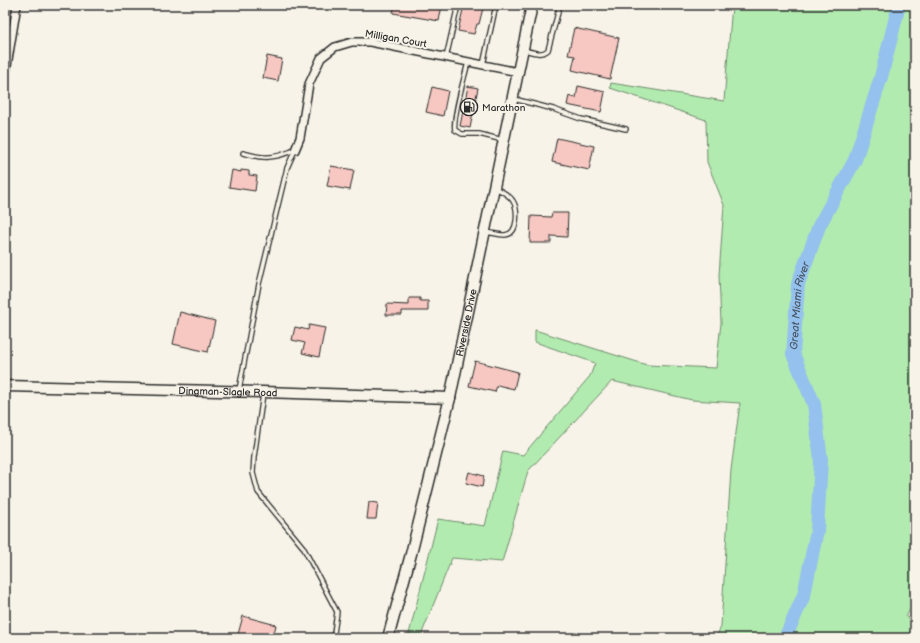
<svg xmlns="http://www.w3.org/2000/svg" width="920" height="643" font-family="'Balsamiq Sans',sans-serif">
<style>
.green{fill:#b2ebaf;stroke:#6e8b6d}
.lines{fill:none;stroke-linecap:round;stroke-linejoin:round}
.river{stroke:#94c1ee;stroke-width:14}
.building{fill:#f7c7c1;stroke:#2b2b2b}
.lane-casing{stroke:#2b2b2b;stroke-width:6}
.street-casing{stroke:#2b2b2b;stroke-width:10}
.secondary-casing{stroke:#2b2b2b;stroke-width:13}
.lane{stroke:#f7f3e8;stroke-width:3.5}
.street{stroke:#f7f3e8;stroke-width:7}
.secondary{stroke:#f7f3e8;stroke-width:10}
.labels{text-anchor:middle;stroke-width:4;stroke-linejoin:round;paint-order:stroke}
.street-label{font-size:10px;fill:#2b2b2b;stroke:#f7f3e8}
.poi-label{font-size:10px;fill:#2b2b2b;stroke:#f7f3e8;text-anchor:start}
.water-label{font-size:11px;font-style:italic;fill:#4a5866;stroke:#f7f3e8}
</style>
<rect width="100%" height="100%" fill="#f7f3e8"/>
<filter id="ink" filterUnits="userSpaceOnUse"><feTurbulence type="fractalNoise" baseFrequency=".025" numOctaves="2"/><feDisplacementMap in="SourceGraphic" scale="8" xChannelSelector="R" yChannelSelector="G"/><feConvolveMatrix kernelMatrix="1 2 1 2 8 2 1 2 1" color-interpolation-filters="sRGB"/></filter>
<g filter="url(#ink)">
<!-- green -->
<path class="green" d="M732,5H915V599L906,617L915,622V638H716L721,626L731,470L740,403L692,400L612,381L528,471L502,562L452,558L420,638H408L438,519L485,526L503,451L523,455L590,376L595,363L535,342V330L647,365L716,368L721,323L719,275L724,205L707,162L706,120L610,88L611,83L724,101Z"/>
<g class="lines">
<!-- river -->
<path class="river" id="s1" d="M785,638L804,595L817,530L821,460L814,404L793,354L798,284L819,226L855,160L881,77L899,5"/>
</g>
<!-- building -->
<path class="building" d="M395,5H442L439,21L393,13Z
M464,5H481L480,8H483L479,24H477L474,34L458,31Z
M574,28L619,38L610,79L572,70L575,56L568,55Z
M267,56L282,59L278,81L263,78Z
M468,86L478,88L470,128L460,126Z
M578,86L605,92L601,112L567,105L569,96L576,98Z
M432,87L448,91L443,116L426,112Z
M557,138L594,146L589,170L552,162Z
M331,166L354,170L350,190L327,186Z
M232,170L241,172V170L249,171V175L257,176L255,191L229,187Z
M552,213H568L567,237L551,236V243H530L531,216L551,217Z
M409,298H420V301H428V311H402V315H386L387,304L409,305Z
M180,312L215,321L208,352L173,344Z
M309,325L325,328L319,357L302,353L305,343L292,340L295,327L308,330Z
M475,361L518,372L514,389L497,385L495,392L469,386Z
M469,472L484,476L482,487L466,483Z
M369,502L378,503L376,519H367Z
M243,616L276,625L273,638H237Z"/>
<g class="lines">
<defs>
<path id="lane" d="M524,50C532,52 542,56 548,50L560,5
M446,58L458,5
M468,62C465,76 452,119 455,130L462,134H479L503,140
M483,65L496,5
M514,99L553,109L581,119L626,129
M243,153C251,155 260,158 269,157C278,157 287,153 295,150
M486,232C492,233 499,235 505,235C519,234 518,209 513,201C509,194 501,191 495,188
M239,390L259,284L287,168L295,150
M263,394L254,457L253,473L258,492L303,547L337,612L334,633L331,638"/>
<path id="street" d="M5,78L17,5
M295,150L300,138L309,84L321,58L335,47L352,42H370L518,72"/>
<g id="secondary">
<path id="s2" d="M5,386L263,392L450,398"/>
<path id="s3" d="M388,638L411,554L450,398L532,5"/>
</g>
</defs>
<!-- lane casing -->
<use href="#lane" class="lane-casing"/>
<!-- street casing -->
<use href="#street" class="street-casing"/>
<!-- secondary casing -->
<use href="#secondary" class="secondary-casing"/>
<!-- lane -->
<use href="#lane" class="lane"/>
<!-- street -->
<use href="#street" class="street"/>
<!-- secondary -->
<use href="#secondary" class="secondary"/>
</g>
</g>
<!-- icons -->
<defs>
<symbol id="fuel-ring" viewBox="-11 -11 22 22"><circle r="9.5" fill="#f7f3e8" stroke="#2b2b2b" stroke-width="1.5"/><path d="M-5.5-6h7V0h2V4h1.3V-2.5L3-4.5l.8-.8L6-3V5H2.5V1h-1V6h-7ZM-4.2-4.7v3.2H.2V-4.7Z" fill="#2b2b2b"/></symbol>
</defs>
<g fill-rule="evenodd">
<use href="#fuel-ring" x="459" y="97" width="20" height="20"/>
</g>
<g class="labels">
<!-- street labels -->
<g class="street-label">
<text transform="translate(396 38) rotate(10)" y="4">Milligan Court</text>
<text dy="4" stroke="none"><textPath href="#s3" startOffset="325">Riverside Drive</textPath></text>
<text dy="4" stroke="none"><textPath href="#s2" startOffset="223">Dingman-Slagle Road</textPath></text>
</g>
<!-- poi labels -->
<g class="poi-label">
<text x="482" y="111">Marathon</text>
</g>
<!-- water labels -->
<g class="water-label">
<text dy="4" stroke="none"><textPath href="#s1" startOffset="343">Great Miami River</textPath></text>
</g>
</g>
<!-- margin -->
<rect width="920" height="643" fill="none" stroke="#f7f3e8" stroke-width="20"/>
<rect x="10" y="10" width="900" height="623" fill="none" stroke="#2b2b2b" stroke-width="1.5" filter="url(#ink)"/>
</svg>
